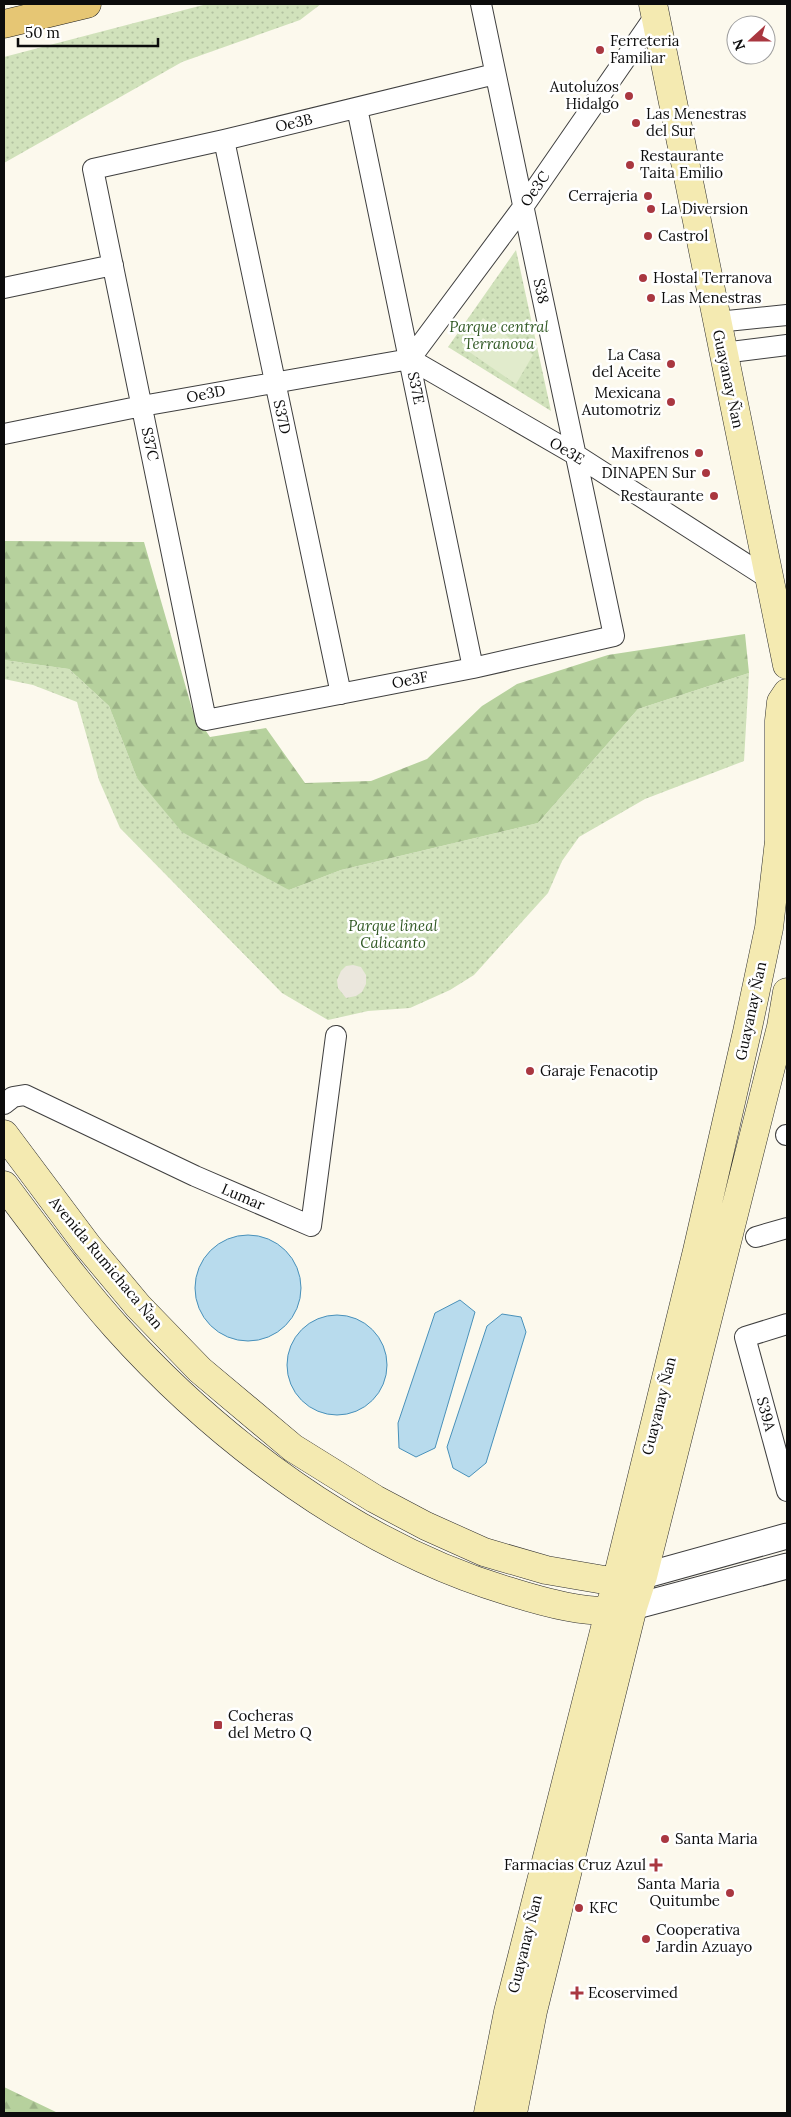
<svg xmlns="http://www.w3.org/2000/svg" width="791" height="2117" font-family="Lora,serif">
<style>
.grass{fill:url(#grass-dots)}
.forest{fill:url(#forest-firs)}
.pitch{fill:#e1ebcc}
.plaza{fill:#ebe7dd}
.water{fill:#b8dbed;stroke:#4991ba}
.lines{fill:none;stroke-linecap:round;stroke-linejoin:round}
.minor-casing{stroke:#3f3f3f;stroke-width:22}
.tertiary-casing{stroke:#3f3f3f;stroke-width:27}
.secondary-casing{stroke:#2e2e2e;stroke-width:29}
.primary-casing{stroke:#1d1d1d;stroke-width:29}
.minor{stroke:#fff;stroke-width:20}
.tertiary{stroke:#fff;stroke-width:25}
.secondary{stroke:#f4eab1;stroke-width:28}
.primary{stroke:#e6c674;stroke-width:28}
.poi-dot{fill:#a93740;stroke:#fff;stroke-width:2}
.labels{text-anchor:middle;stroke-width:5;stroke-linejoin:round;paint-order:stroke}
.poi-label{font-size:15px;fill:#0c0c0c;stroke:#fff;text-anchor:start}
.street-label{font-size:15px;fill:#0c0c0c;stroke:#fff}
.park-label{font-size:15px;font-style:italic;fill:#325a25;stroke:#fff}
</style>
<defs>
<pattern id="grass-dots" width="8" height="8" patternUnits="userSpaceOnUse" patternTransform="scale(1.25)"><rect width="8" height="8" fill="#d1e2bb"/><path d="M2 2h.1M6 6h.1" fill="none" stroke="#b2c1a0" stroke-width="1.8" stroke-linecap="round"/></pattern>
<pattern id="forest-firs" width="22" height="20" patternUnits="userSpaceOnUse" patternTransform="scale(1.25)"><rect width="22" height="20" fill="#b6d19d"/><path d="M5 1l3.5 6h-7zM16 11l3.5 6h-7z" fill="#9bb286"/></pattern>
</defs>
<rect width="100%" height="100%" fill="#fcf9ed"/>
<!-- grass -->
<path class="grass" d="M207,4H321L300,20L182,62L4,163V57Z
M516,250L551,411L448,347Z
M4,660L69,669L109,706L137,778L289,890L341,870L538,823L638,709L749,673L744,761L645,799L579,837L562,861L548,893L474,975L450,990L410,1008L368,1011L328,1020L282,993L120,828L99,780L77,702L33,685L4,679Z"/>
<!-- forest -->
<path class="forest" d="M4,541L144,542L193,712L210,737L266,728L305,783L371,781L427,759L482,706L517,684L608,655L745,634L749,673L638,709L538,823L341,870L289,890L182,832L137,778L109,706L69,669L4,660Z
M4,2087L58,2113H4Z"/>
<!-- pitch -->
<path class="pitch" d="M483,318L533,355L516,384L462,347Z"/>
<!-- plaza -->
<path class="plaza" d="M353,965L361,967L366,975V984L362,992L356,996L346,998L338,988L337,980L341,971L346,966Z"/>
<!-- water -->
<path class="water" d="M195 1288a53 53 0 1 1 106 0a53 53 0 1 1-106 0Z
M460,1300L475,1312L435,1448L416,1457L399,1448L398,1423L435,1313Z
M502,1314L521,1317L526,1332L486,1463L469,1477L453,1468L447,1447L487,1326Z
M287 1365a50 50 0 1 1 100 0a50 50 0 1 1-100 0Z"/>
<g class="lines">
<defs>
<path id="minor" d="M481,4C525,215 569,425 614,636L473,668L206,720L93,169L224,140L495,74
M357,108L473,668
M224,140L341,694
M4,288L113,265
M717,322L787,315
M723,353L787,345
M410,359L576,455L771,580
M410,359L523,207L655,16
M4,434L142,406L410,359
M4,1104L13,1097L25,1095L195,1176L311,1226L336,1036
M786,1135H787
M756,1237L787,1228
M787,1324L745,1337L787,1491"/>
<path id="tertiary" d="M643,1576L787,1536
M633,1607L787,1566"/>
<path id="secondary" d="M653,4L787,665
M4,1134L87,1245L138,1306L200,1370L293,1448L375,1499L426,1526L484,1552L546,1570L616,1582L635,1578
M4,1185C40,1233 76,1282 116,1327C218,1441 360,1547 508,1591C543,1602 591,1616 627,1609
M488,2113L508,2012L609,1612L697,1251L747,1032L769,928L779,841V721L781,702L787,693
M513,2113L533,2011L633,1607L643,1576L781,1027L787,992"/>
<path id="primary" d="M4,24L87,4"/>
</defs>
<!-- minor casing -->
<use href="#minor" class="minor-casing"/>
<!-- tertiary casing -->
<use href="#tertiary" class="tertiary-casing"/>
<!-- secondary casing -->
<use href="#secondary" class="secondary-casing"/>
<!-- primary casing -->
<use href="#primary" class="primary-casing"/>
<!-- minor -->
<use href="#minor" class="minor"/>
<!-- tertiary -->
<use href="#tertiary" class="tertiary"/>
<!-- secondary -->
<use href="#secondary" class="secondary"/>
<!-- primary -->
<use href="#primary" class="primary"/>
</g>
<!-- markers -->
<g class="poi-dot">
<circle cx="600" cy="50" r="5"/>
<circle cx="629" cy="96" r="5"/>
<circle cx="636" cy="123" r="5"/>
<circle cx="630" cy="165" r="5"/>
<circle cx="648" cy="196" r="5"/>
<circle cx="651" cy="209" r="5"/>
<circle cx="648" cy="236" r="5"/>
<circle cx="643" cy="278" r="5"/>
<circle cx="651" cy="298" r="5"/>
<circle cx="671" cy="364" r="5"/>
<circle cx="671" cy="402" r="5"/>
<circle cx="699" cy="453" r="5"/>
<circle cx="706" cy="473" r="5"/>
<circle cx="714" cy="496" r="5"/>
<circle cx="530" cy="1071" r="5"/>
<rect x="213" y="1720" width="10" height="10" rx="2.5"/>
<circle cx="665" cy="1839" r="5"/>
<path d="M653.5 1857.5h5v5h5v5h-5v5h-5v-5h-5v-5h5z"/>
<circle cx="730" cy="1893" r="5"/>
<circle cx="579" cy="1908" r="5"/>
<circle cx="646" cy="1939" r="5"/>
<path d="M574.5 1985.5h5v5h5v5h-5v5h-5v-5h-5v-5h5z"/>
</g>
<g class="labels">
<!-- poi labels -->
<g class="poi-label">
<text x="610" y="46">Ferreteria<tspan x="610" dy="17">Familiar</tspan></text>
<text x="619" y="92" text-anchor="end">Autoluzos<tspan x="619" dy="17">Hidalgo</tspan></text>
<text x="646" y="119">Las Menestras<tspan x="646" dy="17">del Sur</tspan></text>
<text x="640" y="161">Restaurante<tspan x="640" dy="17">Taita Emilio</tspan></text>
<text x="638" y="201" text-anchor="end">Cerrajeria</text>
<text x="661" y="214">La Diversion</text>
<text x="658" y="241">Castrol</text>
<text x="653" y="283">Hostal Terranova</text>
<text x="661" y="303">Las Menestras</text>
<text x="661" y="360" text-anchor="end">La Casa<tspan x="661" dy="17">del Aceite</tspan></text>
<text x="661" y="398" text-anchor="end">Mexicana<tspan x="661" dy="17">Automotriz</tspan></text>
<text x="689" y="458" text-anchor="end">Maxifrenos</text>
<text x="696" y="478" text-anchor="end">DINAPEN Sur</text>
<text x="704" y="501" text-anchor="end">Restaurante</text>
<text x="540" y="1076">Garaje Fenacotip</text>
<text x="228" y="1721">Cocheras<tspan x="228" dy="17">del Metro Q</tspan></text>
<text x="675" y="1844">Santa Maria</text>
<text x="646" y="1870" text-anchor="end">Farmacias Cruz Azul</text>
<text x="720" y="1889" text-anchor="end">Santa Maria<tspan x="720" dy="17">Quitumbe</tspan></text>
<text x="589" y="1913">KFC</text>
<text x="656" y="1935">Cooperativa<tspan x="656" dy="17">Jardin Azuayo</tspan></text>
<text x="588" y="1998">Ecoservimed</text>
</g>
<!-- street labels -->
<g class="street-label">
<text transform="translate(294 123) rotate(-13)" y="5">Oe3B</text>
<text transform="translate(535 189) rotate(-55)" y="5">Oe3C</text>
<text transform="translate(541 291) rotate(78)" y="5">S38</text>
<text transform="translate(728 379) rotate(78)" y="5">Guayanay Ñan</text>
<text transform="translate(416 388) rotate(78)" y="5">S37E</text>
<text transform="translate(206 394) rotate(-11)" y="5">Oe3D</text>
<text transform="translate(282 417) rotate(78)" y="5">S37D</text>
<text transform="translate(150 444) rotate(78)" y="5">S37C</text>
<text transform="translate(567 451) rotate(31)" y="5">Oe3E</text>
<text transform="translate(410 680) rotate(-11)" y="5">Oe3F</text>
<text transform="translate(751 1011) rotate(-78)" y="5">Guayanay Ñan</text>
<text transform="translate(243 1197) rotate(23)" y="5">Lumar</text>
<text transform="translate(106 1263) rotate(50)" y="5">Avenida Rumichaca Ñan</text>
<text transform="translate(659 1406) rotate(-76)" y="5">Guayanay Ñan</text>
<text transform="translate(766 1414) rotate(75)" y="5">S39A</text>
<text transform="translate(525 1944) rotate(-76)" y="5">Guayanay Ñan</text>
</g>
<!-- park labels -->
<g class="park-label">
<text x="499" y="332">Parque central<tspan x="499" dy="17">Terranova</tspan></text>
<text x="393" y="931">Parque lineal<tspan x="393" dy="17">Calicanto</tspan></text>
</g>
</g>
<!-- border -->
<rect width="791" height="2117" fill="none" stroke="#0c0c0c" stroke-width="10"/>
<!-- north arrow -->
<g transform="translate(751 40) rotate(249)"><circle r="24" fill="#ffffff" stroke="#9e9e9e"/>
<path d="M0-4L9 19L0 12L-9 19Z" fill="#a93740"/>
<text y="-8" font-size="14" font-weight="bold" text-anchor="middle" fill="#0c0c0c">N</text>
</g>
<!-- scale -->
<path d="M18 38v8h140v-8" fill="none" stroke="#0c0c0c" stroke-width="2.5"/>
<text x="25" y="38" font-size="15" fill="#0c0c0c" stroke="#ffffff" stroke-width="4" paint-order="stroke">50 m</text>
</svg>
